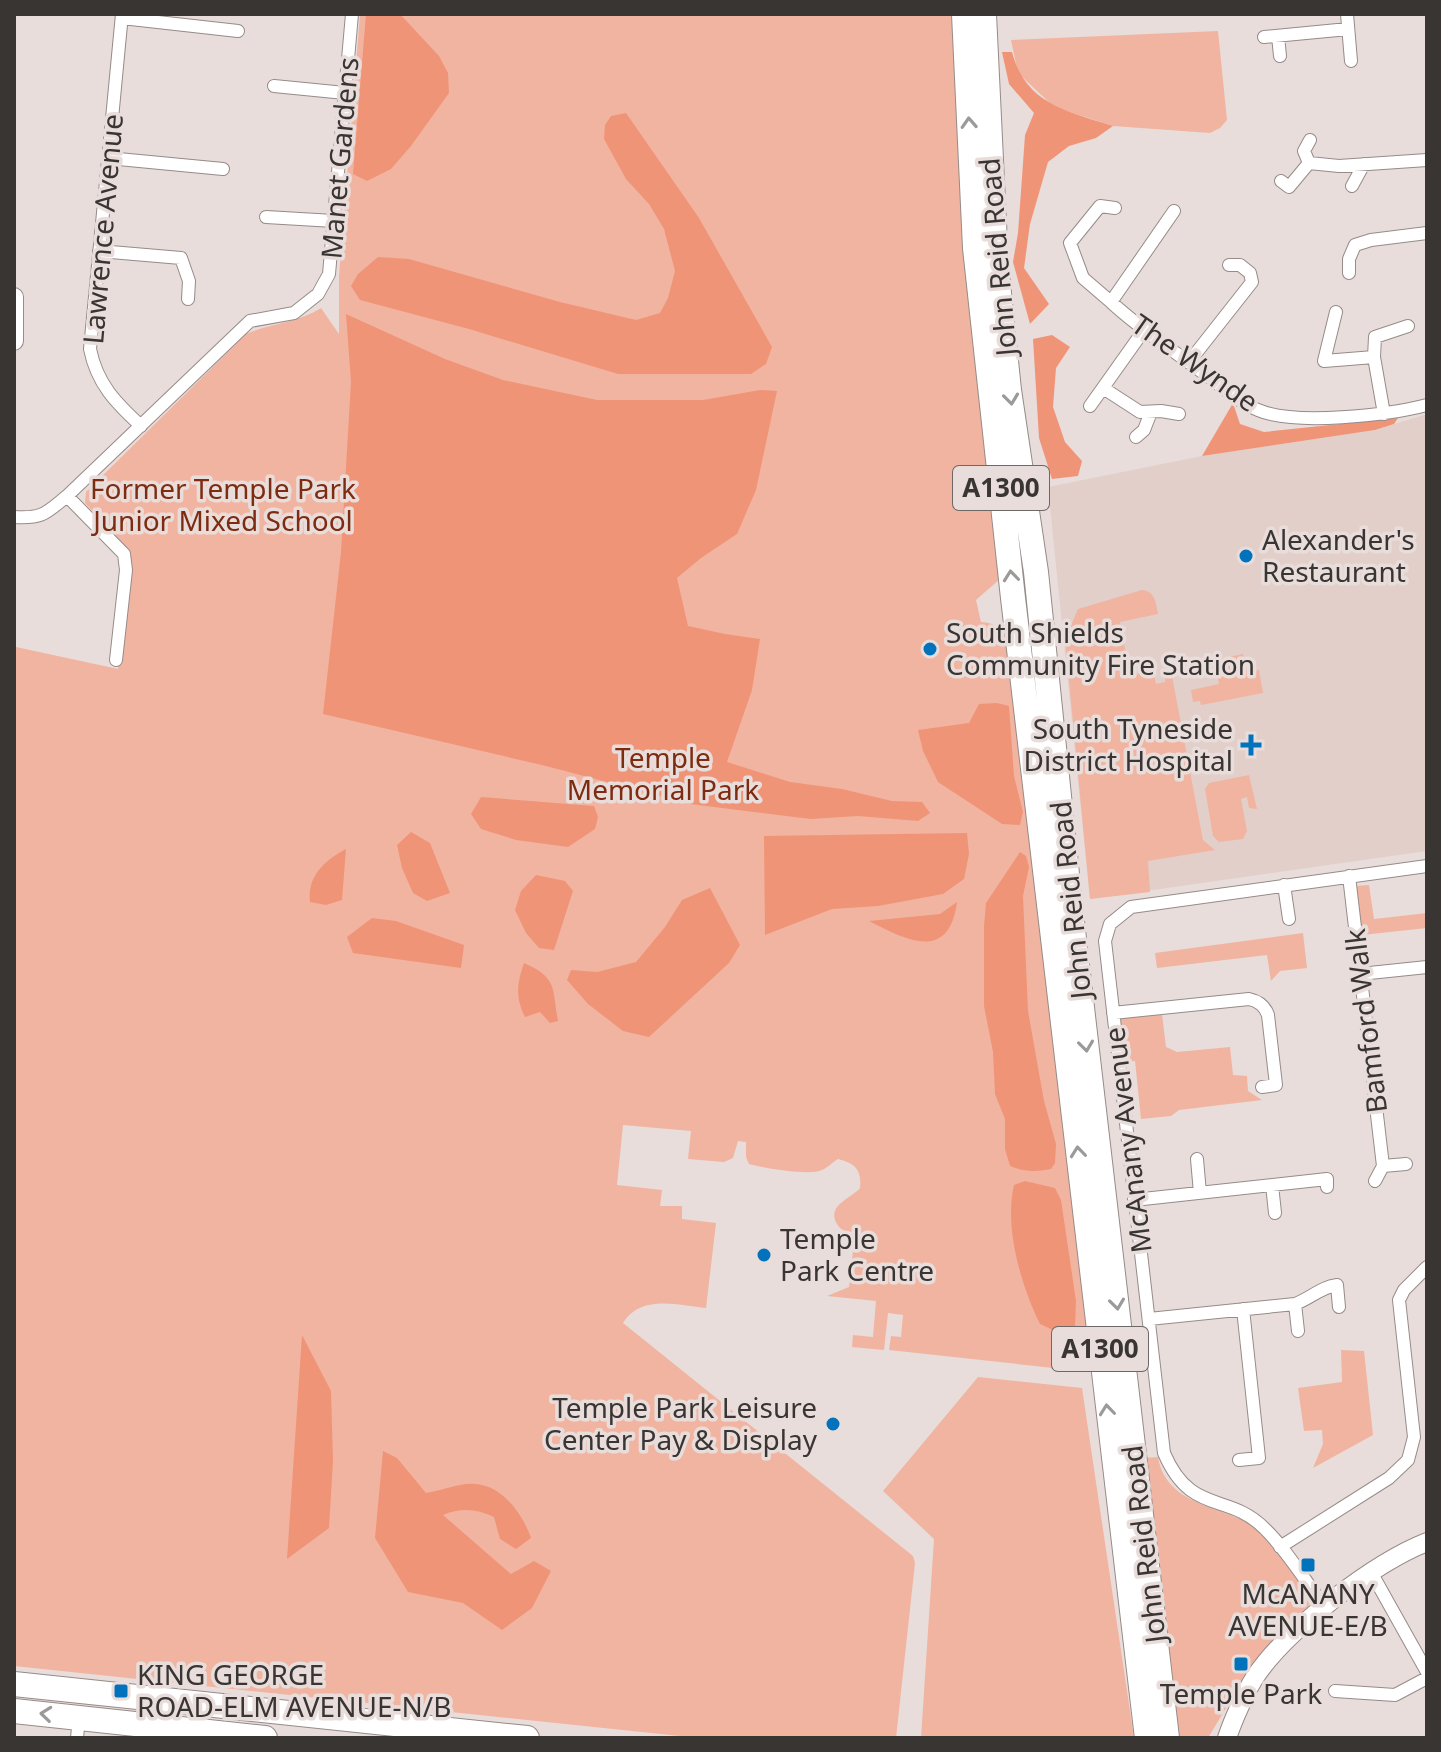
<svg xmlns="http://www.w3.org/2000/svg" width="1441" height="1752" font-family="'Noto Sans',sans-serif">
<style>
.built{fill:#e2cfca}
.green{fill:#f1b4a1}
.forest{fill:#f09478}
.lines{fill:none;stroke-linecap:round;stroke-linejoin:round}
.street-casing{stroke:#958b88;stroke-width:14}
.secondary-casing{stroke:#958b88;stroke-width:20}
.highway-casing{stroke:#958b88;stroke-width:26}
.street{stroke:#fff;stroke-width:12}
.secondary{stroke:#fff;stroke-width:18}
.highway{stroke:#fff;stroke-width:24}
.oneway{stroke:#9c9a99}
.poi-dot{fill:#0272bd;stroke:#e8ddda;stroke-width:3}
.labels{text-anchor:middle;stroke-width:7;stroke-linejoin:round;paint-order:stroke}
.shield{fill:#e8ddda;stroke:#6e6765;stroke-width:2}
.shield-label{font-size:26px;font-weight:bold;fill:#393533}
.street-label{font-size:28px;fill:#393533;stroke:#e8ddda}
.park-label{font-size:28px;fill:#7d2c11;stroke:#e8ddda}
.poi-label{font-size:28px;fill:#393533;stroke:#e8ddda;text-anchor:start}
</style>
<rect width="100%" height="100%" fill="#e8ddda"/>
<!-- built -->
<path class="built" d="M1427,414V851L1090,899L1048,487L1202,456L1375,430Z"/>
<!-- green -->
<path class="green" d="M360,14H957L1001,578L976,600L981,622C995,623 1002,627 1006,640L1095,1356C1089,1366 1084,1370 1072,1370L889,1350L891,1336L901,1337L903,1315L888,1313L884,1350L852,1347L853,1335L873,1337L876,1301L827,1296L849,1287L855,1232C847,1232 841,1231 837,1224C826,1205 851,1199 860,1188C862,1170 855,1163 838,1159C832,1162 828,1168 822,1170C810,1176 763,1168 749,1164L746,1157V1142L738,1141L733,1158L724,1162L688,1159L691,1131L623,1125L617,1185L662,1190L660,1206H682V1219L716,1223L706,1308C677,1305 641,1294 623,1323L913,1556L915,1563L896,1738H699L14,1666V665L16,647L118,669L130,572L125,546L85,503L86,492L246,334C271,323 298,323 321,308L339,334V276Z
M1218,31L1227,120L1220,128L1210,133L1113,126L1054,107L1018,73L1011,40Z
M1142,590C1155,591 1156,603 1158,614L1120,622L1130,675L1153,671L1156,684L1165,682V678L1172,676L1203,840L1215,850L1148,861L1150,892L1090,899L1065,639L1078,609Z
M1243,654L1247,672L1259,670L1263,693L1201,705L1200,701L1193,702L1191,690L1219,684L1214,660Z
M1249,775L1257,809L1249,808L1247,797L1241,799L1247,831L1243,839L1219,842L1213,836L1205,789L1209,783Z
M1369,885L1374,919L1427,913V928L1362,935L1356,886Z
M1303,933L1307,968L1280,971L1271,981L1267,955L1157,968L1155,953Z
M1162,1014L1166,1047L1177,1052L1230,1047L1233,1075L1247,1076L1248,1091L1262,1100L1179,1110L1171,1116L1141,1119L1135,1061L1123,1062L1118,1019Z
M1341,1350L1364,1351L1373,1435L1313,1468L1323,1444L1322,1430L1304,1431L1298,1388L1342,1382Z
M978,1377L1082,1388L1134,1738H921L934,1539L883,1491Z
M1158,1457C1166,1507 1224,1505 1256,1528C1270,1539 1302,1581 1311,1598L1307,1611L1239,1686L1208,1738H1179L1144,1458Z"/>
<!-- forest -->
<path class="forest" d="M366,14H400L439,56L448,73L449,93L411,146L391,169L367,181L353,174Z
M1002,52H1012C1026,105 1068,111 1113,126L1096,138L1069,146L1048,162L1030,224L1024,268L1049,304L1030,324L1013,262L1018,233L1025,135L1034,113L1009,84Z
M626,113L699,218L772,347L766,364L751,374H618L469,329L360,300L351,286L358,274L378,257L409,259L560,302L636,320L660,313L668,298L675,271L664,229L649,204L626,179L604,139L605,125L611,116Z
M346,314L445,359L503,380L597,400H703L760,390L777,391L756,490L737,534L701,558L677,578L688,626L725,634L760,639L752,690L727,762L790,782L842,789L892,801L922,802L930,813L918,821L858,816L811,819L690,804L546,766L323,714L341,552L351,382Z
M1052,335L1070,347L1056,368L1053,407L1065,442L1082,461L1078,476L1052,479L1039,438L1033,339Z
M1233,403L1240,424L1264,432L1398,418L1394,424L1375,430L1202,456Z
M997,703L1009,706L1014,776L1023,812L1020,825L1002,824L938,782L923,751L918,730L969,723L979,704Z
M481,797L594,806L598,817L595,829L568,847L516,840L481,829L471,814Z
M411,832L430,843L450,893L427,901L413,893L402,868L397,845Z
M967,833L969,854L964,879L943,894L878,906L832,909L765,935L764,836Z
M346,849L342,900L326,905L310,902C307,876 325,860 346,849Z
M1020,852L1026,856L1029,867L1023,896L1028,1011L1044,1101L1056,1144L1055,1163L1051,1169C1036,1172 1024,1172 1010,1166L1005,1149V1119L995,1094L993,1052L984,1006V926L986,903Z
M536,875L565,881L573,891L554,950L539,948L526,933L515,910L521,891Z
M710,888L740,945L729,963L649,1037L623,1031L588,1004L567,980L571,970L597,972L636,962L665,927L682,900Z
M957,902C949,963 906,940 869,921L940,914Z
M372,918L396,921L464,945L461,968L353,953L347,937Z
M524,963C558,978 552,988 558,1021L550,1023L540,1012L525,1017C515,997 517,984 524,963Z
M1025,1181L1055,1188L1061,1200L1076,1301L1075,1327L1055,1331L1040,1324C1021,1285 1004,1228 1014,1185Z
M302,1335L331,1391L333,1461L329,1528L287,1559Z
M383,1451L397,1458L426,1493C441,1491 461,1482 476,1484C503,1486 523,1515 531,1538L516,1549L500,1539L494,1517C477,1509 461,1507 443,1515L511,1574L534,1561L551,1571L532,1608L502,1630L463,1603L408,1592L375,1538Z"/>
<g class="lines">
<defs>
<path id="street" d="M122,14L90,349C97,384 116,403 141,426
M1347,14L1351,61
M122,18L238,31
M1278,36L1280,56
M1264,37L1348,29
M274,86L345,93
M108,158L223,169
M1309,163L1304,151L1310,140
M1281,181L1289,187L1309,163L1339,166L1427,160
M1352,186L1364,164
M1115,208L1100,206L1070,243L1083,278L1111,302L1174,211
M266,217L334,221
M99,251L181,258L189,281L188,299
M1349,273V259L1355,245L1371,240L1427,233
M1111,302C1139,328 1171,349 1202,372C1220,385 1238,402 1258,410C1295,426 1388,415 1427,405
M1336,312L1324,361L1374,357
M1189,362L1252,282L1250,273L1240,265H1229
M1103,388L1140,412L1161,411L1179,414
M1090,406L1144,330
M1384,414L1374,357L1375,337L1408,326
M1136,437L1144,430L1151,412
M67,496L124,554L126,570L116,660
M14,517C43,519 46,513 67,496L250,321L294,313L318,294L329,274L352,14
M1349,876L1383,1166
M1284,885L1289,919
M1360,974L1427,967
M1113,1013L1249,999C1258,1001 1265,1006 1268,1015L1276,1085L1262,1087
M1197,1159L1200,1193
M1375,1181L1383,1166L1406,1164
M1272,1185L1275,1213
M1134,1200L1327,1179V1187
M1295,1304L1298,1331
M1149,1319L1295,1304C1311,1298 1321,1287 1337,1285L1339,1307
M1239,1460L1259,1458L1243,1309
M1280,1547L1389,1478L1408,1460L1414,1437L1399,1300L1404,1290L1427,1267
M1371,1572L1427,1672
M1325,1607C1305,1581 1287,1550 1264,1528C1228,1492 1191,1516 1164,1453L1105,941L1110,924L1131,907L1427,866
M1335,1691L1395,1695L1427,1678
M77,1738L79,1717"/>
<path id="secondary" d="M14,297V341
M1227,1738C1233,1720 1245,1693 1255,1677C1287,1629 1374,1563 1427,1542"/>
<path id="highway" d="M964,14L975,248L1013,598L1147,1738
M984,14L996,264L1009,390L1036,572L1071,913L1167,1738
M14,1684L527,1738
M14,1711L265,1738"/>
</defs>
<!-- street casing -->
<use href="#street" class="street-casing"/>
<!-- secondary casing -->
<use href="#secondary" class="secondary-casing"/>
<!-- highway casing -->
<use href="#highway" class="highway-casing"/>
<!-- street -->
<use href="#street" class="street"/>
<!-- secondary -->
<use href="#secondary" class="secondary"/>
<!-- highway -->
<use href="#highway" class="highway"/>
</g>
<!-- one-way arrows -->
<defs><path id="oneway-chevron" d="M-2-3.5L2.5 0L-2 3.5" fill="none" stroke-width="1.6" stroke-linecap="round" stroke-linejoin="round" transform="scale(2)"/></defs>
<g class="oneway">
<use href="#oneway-chevron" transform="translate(969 123) rotate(-93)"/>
<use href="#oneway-chevron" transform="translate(1011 399) rotate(83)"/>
<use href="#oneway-chevron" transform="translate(1011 576) rotate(-96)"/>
<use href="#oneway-chevron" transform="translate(1086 1046) rotate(83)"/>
<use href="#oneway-chevron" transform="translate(1078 1152) rotate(-96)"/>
<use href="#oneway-chevron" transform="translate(1117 1304) rotate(83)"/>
<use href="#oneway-chevron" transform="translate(1107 1410) rotate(-96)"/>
<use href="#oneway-chevron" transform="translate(46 1714) rotate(-174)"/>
</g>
<!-- markers -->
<g class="poi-dot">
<circle cx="1246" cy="556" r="8"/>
<circle cx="930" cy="649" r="8"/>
<path d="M1247 733h8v8h8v8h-8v8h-8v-8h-8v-8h8z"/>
<circle cx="764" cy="1255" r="8"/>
<circle cx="833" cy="1424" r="8"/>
<rect x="1300" y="1557" width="16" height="16" rx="4"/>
<rect x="1233" y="1656" width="16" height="16" rx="4"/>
<rect x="113" y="1683" width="16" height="16" rx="4"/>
</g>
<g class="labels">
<!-- shield labels -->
<g class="shield">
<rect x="953" y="466" width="96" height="44" rx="6"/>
<rect x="1052" y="1327" width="96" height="44" rx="6"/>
</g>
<g class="shield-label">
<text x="1001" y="497">A1300</text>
<text x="1100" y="1358">A1300</text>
</g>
<!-- street labels -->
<g class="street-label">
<text transform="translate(340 158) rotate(-85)" y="10">Manet Gardens</text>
<text transform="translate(103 229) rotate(-85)" y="10">Lawrence Avenue</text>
<text transform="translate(998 257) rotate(-95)" y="10">John Reid Road</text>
<text transform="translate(1195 363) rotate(35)" y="10">The Wynde</text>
<text transform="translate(1071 900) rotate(-96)" y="10">John Reid Road</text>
<text transform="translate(1366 1021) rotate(-97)" y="10">Bamford Walk</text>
<text transform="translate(1128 1140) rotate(-97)" y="10">McAnany Avenue</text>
<text transform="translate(1144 1544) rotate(-97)" y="10">John Reid Road</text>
</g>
<!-- park labels -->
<g class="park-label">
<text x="223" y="499">Former Temple Park<tspan x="223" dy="32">Junior Mixed School</tspan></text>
<text x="663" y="768">Temple<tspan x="663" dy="32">Memorial Park</tspan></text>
</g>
<!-- poi labels -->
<g class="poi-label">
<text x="1262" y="550">Alexander's<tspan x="1262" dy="32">Restaurant</tspan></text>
<text x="946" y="643">South Shields<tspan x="946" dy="32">Community Fire Station</tspan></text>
<text x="1233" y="739" text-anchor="end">South Tyneside<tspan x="1233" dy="32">District Hospital</tspan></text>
<text x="780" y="1249">Temple<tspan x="780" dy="32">Park Centre</tspan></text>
<text x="817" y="1418" text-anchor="end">Temple Park Leisure<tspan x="817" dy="32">Center Pay &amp; Display</tspan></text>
<text x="1308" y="1604" text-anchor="middle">McANANY<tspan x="1308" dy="32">AVENUE-E/B</tspan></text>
<text x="137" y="1685">KING GEORGE<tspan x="137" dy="32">ROAD-ELM AVENUE-N/B</tspan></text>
<text x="1241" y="1704" text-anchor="middle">Temple Park</text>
</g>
</g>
<!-- border -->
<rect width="1441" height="1752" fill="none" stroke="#393533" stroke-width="32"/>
</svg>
